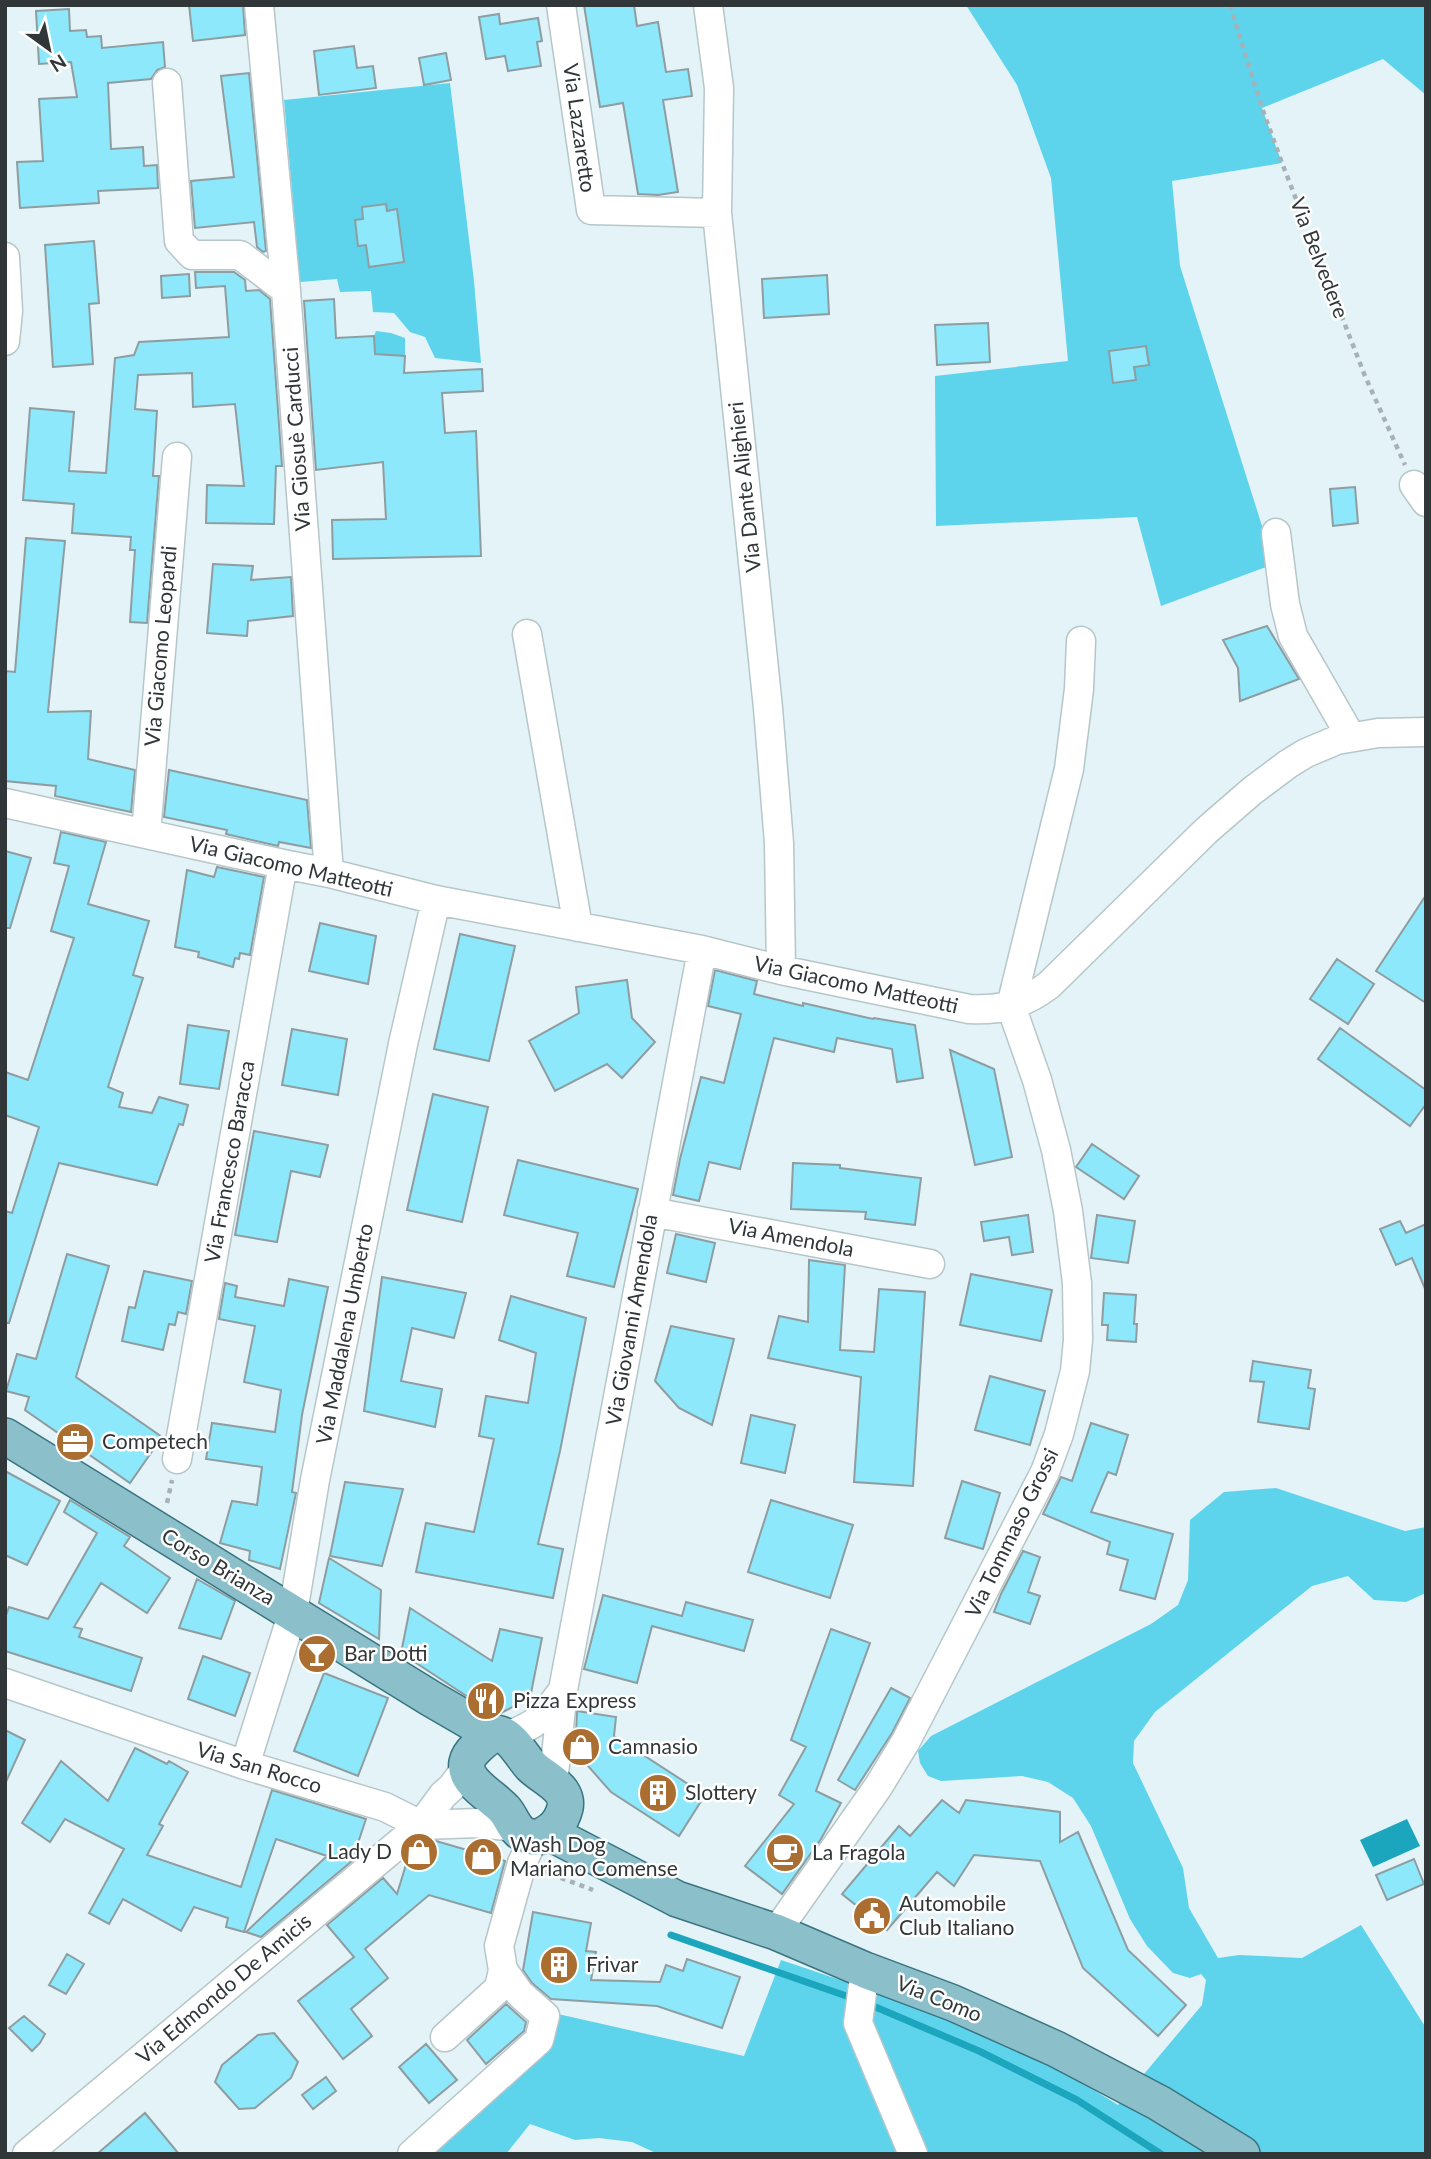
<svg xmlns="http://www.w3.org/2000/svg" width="1431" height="2159" font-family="Lato,sans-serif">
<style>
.green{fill:#5ed3ec;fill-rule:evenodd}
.water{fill:#1ba6be}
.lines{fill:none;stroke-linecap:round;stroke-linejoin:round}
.stream{stroke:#1ba6be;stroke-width:7}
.building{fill:#8ee8fc;stroke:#8e9da0;stroke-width:2}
.minor-casing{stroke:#b6c6c9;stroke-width:31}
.major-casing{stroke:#397480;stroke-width:38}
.path{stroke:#a6b2b6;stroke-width:4.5;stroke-dasharray:5 5;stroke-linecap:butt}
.minor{stroke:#fff;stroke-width:28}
.major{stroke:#8bbfca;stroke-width:35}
.labels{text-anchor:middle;stroke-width:5;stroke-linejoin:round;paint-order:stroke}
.street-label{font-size:21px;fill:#313739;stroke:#fff}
.poi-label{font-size:21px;fill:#313739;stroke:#fff;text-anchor:start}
</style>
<rect width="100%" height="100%" fill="#e3f3f7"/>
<!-- green -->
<path class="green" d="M966,5H1426V95L1383,59L1262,108L1282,163L1172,181L1180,266L1274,564L1161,606L1137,517L936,526L935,376L1068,361L1051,178L1017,85Z
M450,83L474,281L481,363L435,358L425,337L410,332L394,313L373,312L371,291L340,292L337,279L300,282L284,100ZM386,204L387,211L397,209L404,262L369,267L366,245L358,246L355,221L363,219L362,207Z
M376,331L391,333L405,338V356L383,355L382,371L404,372L400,377L377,378L374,336Z
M1276,1488L1405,1531L1426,1527V1593L1406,1602L1374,1600L1348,1576L1312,1586L1155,1712L1134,1741L1133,1763L1183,1868L1189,1908L1218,1958L1239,1955L1302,1958L1361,1925L1426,2028V2154H658L632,2142L599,2138L575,2140L530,2124L506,2154H407L558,2014L744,2056L781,1960C898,1999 1014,2039 1118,2105L1202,2005L1206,1980L1201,1974L1190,1978L1173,1973L1147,1946L1130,1919L1091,1826L1073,1798L1048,1782L1022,1776L941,1781L928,1776L920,1763L918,1751L931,1736L1151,1624L1178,1605L1188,1580L1190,1520L1224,1492Z"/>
<!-- water -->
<path class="water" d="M1407,1819L1420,1846L1373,1867L1360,1840Z"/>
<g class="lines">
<!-- stream -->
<path class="stream" d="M671,1935L855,1999
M866,2003L979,2051L1077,2100L1161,2154"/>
</g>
<!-- building -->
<path class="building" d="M189,5H243L245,35L193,41Z
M584,5H634L637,26L658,22L666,72L688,69L692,96L663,100L678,192L658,195L638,194L623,103L600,107Z
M69,9L70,31L86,30L87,37L101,36L102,48L163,42L165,67L157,70L151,79L108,83L111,149L143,147L144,166L157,165L158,188L98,191L99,203L20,208L17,162L43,161L39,99L77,97L71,62L39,64L36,11Z
M499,14L500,24L538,18L542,41L537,42L541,66L508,71L505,56L486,59L479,17Z
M354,46L357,68L373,66L376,88L319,95L314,51Z
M446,53L451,80L424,85L419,58Z
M249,73L266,251L263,252L257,247L254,222L195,228L191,181L234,177L221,76Z
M386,204L387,211L397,209L404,262L369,267L366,245L358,246L355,220L363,219L362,207Z
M94,241L99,303L89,304L93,364L53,367L45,245Z
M195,272H234L245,280L246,291L259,290L270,299L282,466H276L274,524L206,523L207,485L244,486L235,404L193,407L192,373L138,375L135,409L157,411L153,476H159L147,623L130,622L135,550H130L131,537L72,533L74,504L23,500L30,408L74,412L69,471L106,473L115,358L134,355L139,342L229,337L225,286L196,288Z
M189,274L190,296L162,298L161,276Z
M827,275L829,314L764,318L762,279Z
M334,299L336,338L374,336L375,354L405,356L404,373L482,369L483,391L442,393L445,433L476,431L481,556L333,559L332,520L386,519L383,462L316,470L304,301Z
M988,323L990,362L937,365L935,325Z
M1146,346L1149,365L1134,367L1136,380L1113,383L1109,351Z
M1355,487L1358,523L1333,526L1330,489Z
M26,538L65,541L48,712L91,711L88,759L135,770L131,812L55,796L56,786L5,781V671L15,672Z
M213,564L253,566L251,580L291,577L293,616L248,621L247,636L207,633Z
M1267,626L1299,679L1240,701L1238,668L1223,640Z
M169,770L307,800L311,848L279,842L278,846L226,834L227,830L164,817Z
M61,832L106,842L88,904L149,921L133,975L143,978L108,1087L123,1093L119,1107L152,1113L159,1097L188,1105L183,1125L179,1124L157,1185L59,1163L9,1323H5V1211L12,1213L39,1127L5,1115V1072L28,1080L74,938L51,931L69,866L54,863Z
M5,851L31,858L10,928H5Z
M217,867L264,877L250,955L240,953L239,959L235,958L233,967L198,957L199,952L175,947L187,870L214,877Z
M1426,895V1003L1376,971Z
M320,923L376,936L368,984L309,971Z
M460,934L515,946L489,1061L434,1049Z
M1337,959L1374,984L1348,1024L1310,999Z
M715,970L757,981L754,994L803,1006V1003L873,1019L874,1018L915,1025L923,1078L897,1082L892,1049L837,1038L834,1052L774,1038L740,1169L709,1162L699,1201L673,1195L680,1159L701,1077L724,1083L741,1014L708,1006Z
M627,980L632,1018L655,1042L622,1078L607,1064L555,1091L529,1041L579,1013L576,987Z
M188,1025L229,1031L219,1089L180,1084Z
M1340,1028L1426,1090V1104L1410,1126L1318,1059Z
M292,1029L347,1039L338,1095L282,1085Z
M950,1050L994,1069L1012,1157L975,1165Z
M433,1094L488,1107L462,1222L407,1210Z
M254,1131L328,1145L320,1177L291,1171L277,1242L235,1235Z
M1092,1144L1139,1176L1124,1199L1076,1167Z
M518,1160L638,1189L614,1287L567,1276L578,1233L504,1215Z
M793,1163L840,1165V1168L921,1178L915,1225L865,1219L866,1212L791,1209Z
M1028,1215L1033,1252L1012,1255L1009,1237L984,1241L981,1222Z
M1097,1215L1135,1221L1128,1263L1091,1258Z
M1400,1221L1406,1233L1426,1224V1291L1412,1258L1396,1265L1380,1229Z
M676,1234L715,1243L706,1282L667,1273Z
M67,1254L109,1266L76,1377L162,1437L130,1483L25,1410L29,1397L6,1391L17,1354L36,1359Z
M809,1260L845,1265L840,1350L874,1352L879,1289L925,1292L913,1486L854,1482L861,1377L768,1358L779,1316L808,1322Z
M144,1271L192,1281L186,1314L178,1312L175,1325L169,1324L163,1350L122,1341L129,1307L135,1308Z
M971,1274L1052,1290L1041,1341L960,1325Z
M382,1277L466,1293L454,1338L412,1328L401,1381L442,1389L435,1427L364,1411Z
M289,1279L328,1287L302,1415L292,1492L296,1493L280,1569L249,1560L250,1551L220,1543L232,1501L257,1505L262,1467L206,1459L212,1423L275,1432L281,1390L244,1382L255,1326L219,1319L225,1283L237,1286L235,1297L284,1306Z
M1104,1293L1136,1295L1134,1324H1137L1136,1342L1107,1340L1108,1325H1102Z
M511,1296L586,1318L560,1451L538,1544L563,1549L553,1598L416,1572L426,1523L474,1532L494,1439L479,1436L486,1396L528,1403L536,1353L499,1340Z
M671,1326L734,1339L712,1425L679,1408L655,1381Z
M1253,1361L1311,1370L1308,1388L1315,1389L1309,1429L1258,1422L1264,1382L1250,1381Z
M990,1376L1045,1391L1030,1445L975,1430Z
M751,1415L795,1425L785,1473L741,1463Z
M1091,1423L1128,1435L1116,1475L1108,1472L1091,1512L1173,1534L1155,1599L1120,1590L1128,1560L1107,1554L1110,1542L1043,1514L1061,1477L1072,1481Z
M5,1471L60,1501L27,1565L5,1555Z
M962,1481L1000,1493L983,1549L945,1538Z
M345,1482L403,1489L382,1566L330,1556Z
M70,1500L130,1537L124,1546L170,1578L147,1613L101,1583L74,1627L82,1629L79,1637L142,1658L131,1691L5,1651V1618L9,1607L48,1619L97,1533L64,1512Z
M771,1500L853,1525L830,1598L748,1572Z
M1023,1551L1040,1557L1028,1592L1040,1596L1030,1624L994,1612L1001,1594Z
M329,1558L381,1590L379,1639L319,1603Z
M197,1579L235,1601L221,1639L179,1628Z
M603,1595L682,1616L686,1602L753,1620L744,1651L652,1626L637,1683L584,1669Z
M410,1608L492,1661L500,1629L542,1638L530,1698L501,1713L472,1692L468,1697L401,1653Z
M831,1629L870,1643L816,1791L841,1803L821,1839L782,1894L745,1866L794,1804L779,1795L806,1747L791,1740Z
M203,1656L250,1673L235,1716L188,1699Z
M324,1673L388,1698L358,1776L294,1751Z
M891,1688L910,1698L892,1733L855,1790L838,1780Z
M577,1711L616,1717L614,1736L705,1795L679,1836L611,1792L588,1766L576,1736Z
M5,1730L25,1740L5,1784Z
M135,1748L167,1764L169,1761L188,1772L159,1824L163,1826L147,1855L241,1887L272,1790L366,1819L352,1861L261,1937L246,1932L327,1856L276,1839L244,1932L226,1927L228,1918L194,1907L181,1931L123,1899L109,1924L89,1913L124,1849L65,1819L50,1842L22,1823L61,1761L108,1801Z
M942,1800L959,1813L966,1800L1060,1812V1842L1078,1832L1128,1950L1186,2005L1158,2036L1083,1968L1040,1861L974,1855L954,1886L937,1872L887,1930L842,1894L899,1826L910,1836Z
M427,1841H436L505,1861L491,1913L429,1895L365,1949L388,1978L351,2009L372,2036L343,2059L298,2001L354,1957L327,1925L383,1878L397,1894L408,1858L419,1848L424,1850Z
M1414,1859L1424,1884L1387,1900L1376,1875Z
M533,1912L591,1923L586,1951L596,1952L591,1980L660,1982L666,1965L683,1971L687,1959L740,1977L722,2028L657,2006L551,1999L532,1983L523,1970Z
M67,1954L84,1964L66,1994L49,1985Z
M506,2004L526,2022L524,2031L486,2064L467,2040Z
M24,2016L45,2034L40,2043L32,2051L9,2028Z
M274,2033L298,2062L291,2078L255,2108L239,2109L215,2082L222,2065L258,2035Z
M426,2044L457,2080L429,2103L399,2067Z
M326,2077L336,2091L313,2109L302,2095Z
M145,2113L179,2154H97Z"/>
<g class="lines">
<defs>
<path id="minor" d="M259,5L286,290L329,873
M561,5L591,210L717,213
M708,5L719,88L717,213L768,708L779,843L781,970
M167,83L179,241L192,255H240L286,290
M5,257L8,311L5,341
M1414,485L1426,502
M1276,533L1285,604L1293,636L1351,737
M527,634L578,927
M5,803L283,864L329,873L436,900L702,950L781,970L969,1009C1001,1011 1024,1004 1049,985L1207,830L1252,791L1288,764L1306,753L1337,740L1378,733L1426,732
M146,834L177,457
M652,1212L930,1264
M177,1459L283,864
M5,1683L245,1765L385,1807L421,1825L478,1823L516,1827
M507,1736C539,1724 543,1717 563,1690
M245,1765L293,1612L315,1480L403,1044L436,900
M553,1783L563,1690L702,950
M776,1932L878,1787L906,1741L1045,1472L1059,1434L1075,1371L1078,1340L1077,1283L1068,1211L1056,1150L1037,1080L1011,1006L1069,769L1079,689L1081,641
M865,1970L858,2023L913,2154
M445,2037L499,1988L503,1970L499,1946L522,1863L534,1838
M27,2154L421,1825L443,1795L452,1787L467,1767
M412,2154L539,2040L545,2016L520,1994L503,1970"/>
<path id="major" d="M5,1436L430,1698L492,1734
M497,1733C511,1735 522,1756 531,1766C545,1780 574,1789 563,1814C560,1822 553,1830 545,1834C539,1838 532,1838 525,1835C515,1831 511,1817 505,1810C490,1793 448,1775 476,1748C482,1742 489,1736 497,1733Z
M548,1832L677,1899L776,1932L865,1970L953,2003L1056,2049L1159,2103L1242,2154"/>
</defs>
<!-- minor casing -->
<use href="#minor" class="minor-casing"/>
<!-- major casing -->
<use href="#major" class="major-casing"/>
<!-- path -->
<path class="path" d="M1230,5L1262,108L1282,163L1365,376L1405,465
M167,1503L172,1480
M542,1871L593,1890"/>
<!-- minor -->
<use href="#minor" class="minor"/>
<!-- major -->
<use href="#major" class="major"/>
</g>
<!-- icons -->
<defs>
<symbol id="office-disc" viewBox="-11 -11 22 22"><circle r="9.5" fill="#aa6e31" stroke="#fff"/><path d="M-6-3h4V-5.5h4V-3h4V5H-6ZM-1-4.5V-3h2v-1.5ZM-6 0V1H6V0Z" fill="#fff"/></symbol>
<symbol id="bar-disc" viewBox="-11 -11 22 22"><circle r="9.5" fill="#aa6e31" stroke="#fff"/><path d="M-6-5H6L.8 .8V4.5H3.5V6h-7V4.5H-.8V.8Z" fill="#fff"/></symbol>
<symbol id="restaurant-disc" viewBox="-11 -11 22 22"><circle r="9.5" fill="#aa6e31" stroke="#fff"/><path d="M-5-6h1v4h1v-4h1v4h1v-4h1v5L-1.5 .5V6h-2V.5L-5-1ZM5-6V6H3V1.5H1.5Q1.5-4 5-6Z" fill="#fff"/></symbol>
<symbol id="shop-disc" viewBox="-11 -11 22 22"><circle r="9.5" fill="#aa6e31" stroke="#fff"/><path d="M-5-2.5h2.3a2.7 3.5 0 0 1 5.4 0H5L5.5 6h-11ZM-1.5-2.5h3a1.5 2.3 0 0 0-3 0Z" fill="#fff"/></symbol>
<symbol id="building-disc" viewBox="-11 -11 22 22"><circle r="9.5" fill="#aa6e31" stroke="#fff"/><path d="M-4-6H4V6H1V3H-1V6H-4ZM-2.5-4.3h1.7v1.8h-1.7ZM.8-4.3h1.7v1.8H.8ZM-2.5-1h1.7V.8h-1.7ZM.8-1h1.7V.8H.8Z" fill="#fff"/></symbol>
<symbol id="cafe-disc" viewBox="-11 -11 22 22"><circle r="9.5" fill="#aa6e31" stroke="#fff"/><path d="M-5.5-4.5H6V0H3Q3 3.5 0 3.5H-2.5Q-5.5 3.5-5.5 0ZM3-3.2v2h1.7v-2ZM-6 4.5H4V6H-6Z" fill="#fff"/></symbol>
<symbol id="civic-disc" viewBox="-11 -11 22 22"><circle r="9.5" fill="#aa6e31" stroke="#fff"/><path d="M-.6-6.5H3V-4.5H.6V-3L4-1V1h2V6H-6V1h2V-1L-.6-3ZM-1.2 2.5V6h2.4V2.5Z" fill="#fff"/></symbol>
</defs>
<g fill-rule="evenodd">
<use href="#office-disc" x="53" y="1420" width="44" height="44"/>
<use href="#bar-disc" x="295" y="1632" width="44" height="44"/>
<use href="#restaurant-disc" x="464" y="1679" width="44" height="44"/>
<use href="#shop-disc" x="559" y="1725" width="44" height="44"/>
<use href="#building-disc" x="636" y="1771" width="44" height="44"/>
<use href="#shop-disc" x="397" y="1830" width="44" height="44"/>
<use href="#cafe-disc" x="763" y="1831" width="44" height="44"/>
<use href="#shop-disc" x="461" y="1835" width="44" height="44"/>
<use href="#civic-disc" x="850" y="1894" width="44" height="44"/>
<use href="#building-disc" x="537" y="1943" width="44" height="44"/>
</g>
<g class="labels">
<!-- street labels -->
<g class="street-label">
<text transform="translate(579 128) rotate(82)" y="7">Via Lazzaretto</text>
<text transform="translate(1319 258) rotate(69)" y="7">Via Belvedere</text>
<text transform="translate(297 439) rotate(-94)" y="7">Via Giosuè Carducci</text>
<text transform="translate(745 487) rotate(-96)" y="7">Via Dante Alighieri</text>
<text transform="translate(161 646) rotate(-85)" y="7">Via Giacomo Leopardi</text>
<text transform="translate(291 867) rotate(13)" y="7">Via Giacomo Matteotti</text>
<text transform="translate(856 985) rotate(12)" y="7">Via Giacomo Matteotti</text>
<text transform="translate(230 1162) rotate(-80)" y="7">Via Francesco Baracca</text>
<text transform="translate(791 1238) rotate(11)" y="7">Via Amendola</text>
<text transform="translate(632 1320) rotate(-80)" y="7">Via Giovanni Amendola</text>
<text transform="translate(345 1334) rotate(-79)" y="7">Via Maddalena Umberto</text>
<text transform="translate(1012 1533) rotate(-64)" y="7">Via Tommaso Grossi</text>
<text transform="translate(218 1567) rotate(31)" y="7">Corso Brianza</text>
<text transform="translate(259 1768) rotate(17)" y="7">Via San Rocco</text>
<text transform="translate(224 1989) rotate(-40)" y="7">Via Edmondo De Amicis</text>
<text transform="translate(939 1999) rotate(22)" y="7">Via Como</text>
</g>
<!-- poi labels -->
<g class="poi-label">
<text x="102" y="1449">Competech</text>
<text x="344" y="1661">Bar Dotti</text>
<text x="513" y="1708">Pizza Express</text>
<text x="608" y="1754">Camnasio</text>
<text x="685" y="1800">Slottery</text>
<text x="510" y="1852">Wash Dog<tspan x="510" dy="24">Mariano Comense</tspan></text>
<text x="392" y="1859" text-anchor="end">Lady D</text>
<text x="812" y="1860">La Fragola</text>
<text x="899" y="1911">Automobile<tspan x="899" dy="24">Club Italiano</tspan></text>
<text x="586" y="1972">Frivar</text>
</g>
</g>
<!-- border -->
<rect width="1431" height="2159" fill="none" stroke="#313739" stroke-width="14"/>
<!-- north arrow -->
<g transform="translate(49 49) rotate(147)" stroke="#ffffff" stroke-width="5" paint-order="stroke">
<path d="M0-5L12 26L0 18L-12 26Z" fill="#313739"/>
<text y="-10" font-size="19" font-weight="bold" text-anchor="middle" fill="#313739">N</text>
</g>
</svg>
